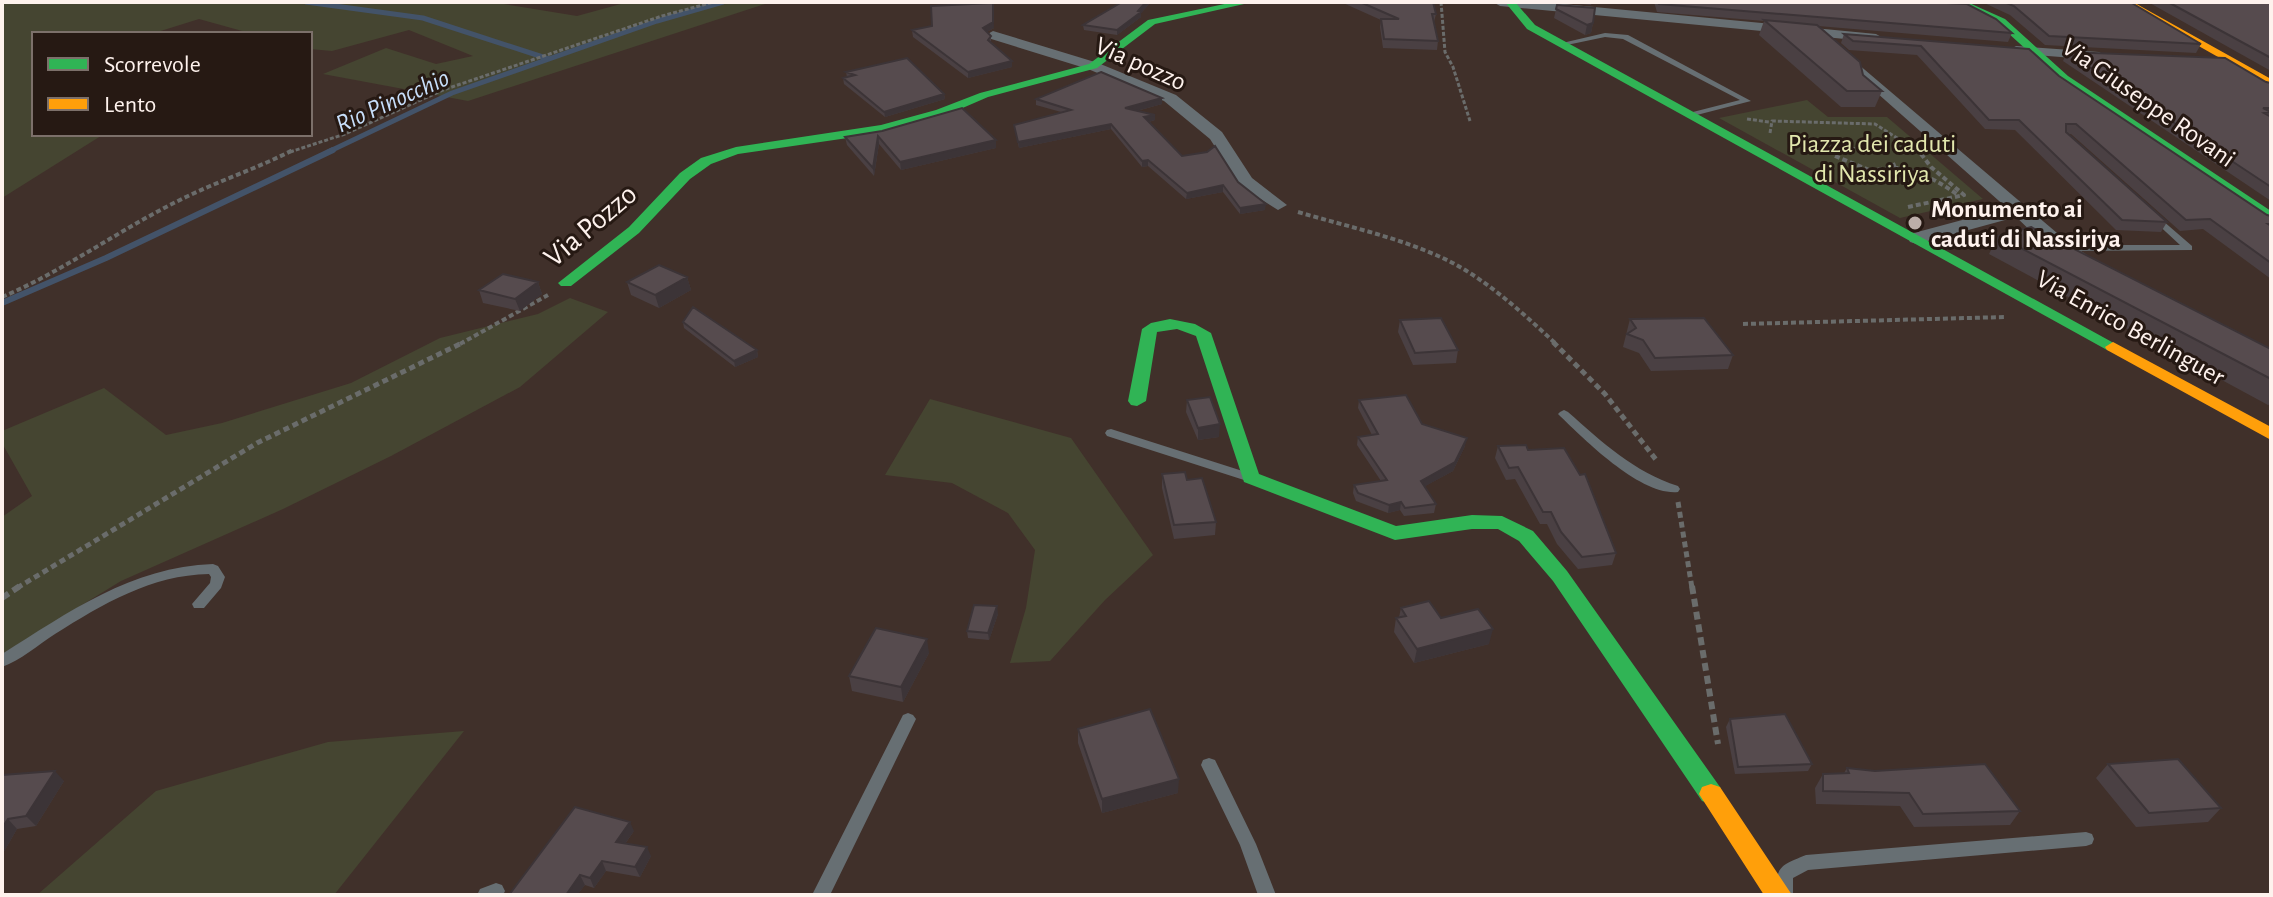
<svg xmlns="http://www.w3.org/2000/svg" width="2273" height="897" font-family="'Alegreya Sans',sans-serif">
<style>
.green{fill:#454531}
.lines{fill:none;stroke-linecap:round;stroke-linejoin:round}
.stream-far1{stroke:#435369;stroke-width:5}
.stream{stroke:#435369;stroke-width:6}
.path-far3{stroke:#6a6c6b;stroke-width:3;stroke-dasharray:4 2;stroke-linecap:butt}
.path-far2{stroke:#6a6c6b;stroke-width:4;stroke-dasharray:5 3;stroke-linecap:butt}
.path-far1{stroke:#6a6c6b;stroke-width:5;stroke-dasharray:6 4;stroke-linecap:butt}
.path{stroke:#6a6c6b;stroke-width:6;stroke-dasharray:8 5;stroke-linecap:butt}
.lane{fill:#676f73;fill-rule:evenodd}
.street{fill:#676f73;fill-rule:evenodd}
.fast{fill:#30b455;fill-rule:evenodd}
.slow{fill:#ff9f0a;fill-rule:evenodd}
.wall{fill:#4a4043}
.shaded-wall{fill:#3c3437}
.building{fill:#564b4e;stroke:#3c3437;stroke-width:2}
.poi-dot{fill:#bcaea9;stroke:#261913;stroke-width:3}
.labels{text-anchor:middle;stroke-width:6;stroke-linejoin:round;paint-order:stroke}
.far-street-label{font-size:26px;fill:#fef2ed;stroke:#261913}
.far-water-label{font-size:26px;font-style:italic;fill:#c7defa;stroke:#261913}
.far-park-label{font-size:26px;fill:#e2e7ad;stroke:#261913}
.far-poi-label{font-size:26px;font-weight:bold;fill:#fef2ed;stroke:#261913;text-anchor:start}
.street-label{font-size:30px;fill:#fef2ed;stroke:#261913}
</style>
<rect width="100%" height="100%" fill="#40302a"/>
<!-- green -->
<path class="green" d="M2,2H492L577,16L628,2H771L468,101L323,74L386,48L436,64L473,56L409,30L332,51L310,49V34H253L199,19L151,34H34V134H104L2,198Z
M1807,100L1828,117H1887L1983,199L1900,218L1719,118Z
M570,298L608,312L520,387L391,456L283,509L121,581L2,654V517L32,496L2,443V431L104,388L166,435L222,423L351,383L440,338L538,314Z
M930,399L1071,438L1153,555L1105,600L1050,661L1010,663L1026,608L1035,550L1008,513L952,483L885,475Z
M464,731L334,895H37L156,791L328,742Z"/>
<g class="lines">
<!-- stream-far1 -->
<path class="stream-far1" d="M306,2L423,18L549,59
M328,152L452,93L657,21L723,2"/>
<!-- stream -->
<path class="stream" d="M2,303L106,258L333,150"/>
<!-- path-far3 -->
<path class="path-far3" d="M1441,2L1445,52L1453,67L1470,121
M1747,119L1769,122
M1770,133L1772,121L1875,124L1919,152
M1845,148L1857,149
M290,152L345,134L443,90L662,16L714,2"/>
<!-- path-far2 -->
<path class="path-far2" d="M1835,156L1901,183L1893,163
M1857,182C1888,153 1928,174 1958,195
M1908,207L1964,195L1931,167L1918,150
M1298,212C1349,227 1402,238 1449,261C1488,281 1524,314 1556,344
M2,297C66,270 123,227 186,197C221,180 258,168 293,150
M1743,324L2006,317
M460,344L548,295"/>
<!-- path-far1 -->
<path class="path-far1" d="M1553,342L1605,394L1657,461
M1678,502L1692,588
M17,588L257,443L464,342"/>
<!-- path -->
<path class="path" d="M1692,586L1718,744
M2,598L20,586"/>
<!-- lane -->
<path class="lane" d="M1605,33L1628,35L1751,101L1689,117V113L1740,100L1623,39L1605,37L1562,46L1558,44Z
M2155,214L2192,246V250L2063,251L2058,248L2063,245H2180L2152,219V215Z
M1564,410L1568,412C1602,442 1634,472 1678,486L1680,489L1678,492C1641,496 1586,441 1560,416L1558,414L1560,412Z
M1111,429L1252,474L1254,477L1248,481L1244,480L1107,436L1105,433L1107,430Z
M213,564L218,566L225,577L221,588L204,608H194L192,604L210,583L211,577L209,574C151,575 103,604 55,634C38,645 21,660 2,667V654C69,612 131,567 213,564Z
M908,713L913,715L916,719L830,895H812L903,715Z
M1209,758L1215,760L1256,844L1276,895H1258L1240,845L1201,765L1203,760Z
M2086,832L2092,834L2094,839L2092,844L2086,846L1808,870L1793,878V895H1775C1777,866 1779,866 1806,855Z
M496,883L502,885L505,891L503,895H477L480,889Z"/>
<!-- street -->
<path class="street" d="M1493,2H1542L1876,34L1883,38L1876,42L1500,6Z
M993,31L1098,63L1176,95L1222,132L1252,178L1287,205L1278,210L1240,186L1210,139L1164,101L1088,69L988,38L986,35Z
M2016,46L2099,52L2106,56L2099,60L2011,53L2009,50Z
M1838,47L2070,244L2087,255L2084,259C2059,265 2033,232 2016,217L1917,244L1910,242L1908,238L1910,234L2007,208L1833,54V48Z"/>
<!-- fast -->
<path class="fast" d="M1234,2H1253L1155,24L1097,68L988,97L944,116L882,133L738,154L711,164L690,179L639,233L571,286H561L558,283L629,227L680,173L701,158L736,147L881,125L936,110L980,93L1089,64L1148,20Z
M1505,2H1515L1535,25L2121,347L2113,352L2107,350L1527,29Z
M1954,2H1967L2005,19L2068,76L2271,211V221L2060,80L1997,23Z
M1170,319L1195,324L1211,333L1259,474L1396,526L1472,515L1502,516L1533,531L1567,571L1720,787L1723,794L1720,801L1711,804L1702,801L1553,581L1519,541L1498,529H1472L1395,540L1244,482L1196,336L1177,329L1157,332L1146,401L1137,406L1131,405L1128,401L1142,329L1151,323Z"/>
<!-- slow -->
<path class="slow" d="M2121,2H2133L2271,79V87Z
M2113,342L2271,427V440L2107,350L2105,347Z
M1711,784L1720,787L1792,895H1764L1699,794L1702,787Z"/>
</g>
<!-- wall -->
<path class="wall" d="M1122,2H1151L1141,13V17L1117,35L1084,30L1083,25Z
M1341,2H1433L1436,14L1434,22L1438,41L1437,50L1383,48L1380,27L1381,20Z
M1563,2H1592L1591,5Z
M1654,2H1926L2012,33L2008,42L1818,26L1863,75L1882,91L1875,107H1841L1759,35L1764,21L1657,12Z
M1982,2H2130L2201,44L2196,53L2045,45L2010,15Z
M2148,2H2267L2271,4V71Z
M1557,5L1593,23L1591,33L1585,35L1554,18Z
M994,28L987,32L991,36V43L1012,61V67L968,78L913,37L912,30Z
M1844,34L2029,49L2059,76L2267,215L2271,216V279L2203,229L2180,231L2071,134H2068L2167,222L2161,232L2116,230L2015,130L1985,129L1917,55L1849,50L1841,43Z
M2067,52L2271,83V201L2063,61Z
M846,72L944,94L945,99L885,117L844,84L843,78L847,77Z
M1162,98V104L1137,111L1155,115V120L1149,122L1182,156L1238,182L1265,210L1240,214L1223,192L1186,199L1148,166L1142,167L1111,129L1019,148L1014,125L1061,112L1036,105V99Z
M882,131L996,140V148L901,170L879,144L874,176L847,145L845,137Z
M1998,236L2271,349V404L2268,405L1989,254Z
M687,277L691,290L659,308L631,295L627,282Z
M538,282L542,294L520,311L483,303L479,290Z
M1630,319L1733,355L1728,369L1651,371L1639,353L1623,347Z
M1400,320L1458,350L1456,363L1413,365L1398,332Z
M683,322L757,350L758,357L735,367L684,328Z
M1187,400L1219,437L1198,440L1186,412Z
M1359,400L1422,424L1465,446L1453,471L1425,486L1436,504L1434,513L1404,516L1400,510L1388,513L1356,501L1353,493L1354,485L1381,481L1357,445L1358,437L1372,435L1358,408Z
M1498,446L1528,450L1616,553L1612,565L1578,569L1557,544L1547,524H1540L1515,479L1506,480L1495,458Z
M1162,474L1187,480L1216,522L1215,535L1174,539L1162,488Z
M1401,608L1441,618L1489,644L1414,663L1394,632L1396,618L1399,617Z
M998,614L989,640L968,638L967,631Z
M929,653L903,702L852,691L849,676Z
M1730,719L1812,764L1808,771L1735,774L1726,727Z
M1078,729L1178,793L1102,813L1078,743Z
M2108,764L2221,808L2208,822L2136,827L2096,778Z
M1847,768L2020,811L2010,825L1914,827L1900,806L1816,804L1815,788L1823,774L1844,773Z
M2,775L64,781L36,826L17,829L2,855Z
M634,831L625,844L651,856L640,877L606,871L594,888L585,885L577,895H509Z"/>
<!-- shaded-wall -->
<path class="shaded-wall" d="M1146,2H1151L1141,13V17L1117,35V30Z
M993,3L994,28L983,34V28Z
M1593,23L1591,33L1585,35L1587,25Z
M1012,61V67L968,78V72Z
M944,94L945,99L885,117L884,112Z
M1162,98V104L1125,114V108Z
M1155,115V120L1144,123V117Z
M1111,124V129L1019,148L1018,142Z
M878,136L879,144L874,176L873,168Z
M996,140V148L901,170L900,162Z
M1148,160V166L1142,167V161Z
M1223,185V192L1186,199L1187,193Z
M1266,204L1265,210L1240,214V208Z
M687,277L691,290L659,308L655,295Z
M538,282L542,294L520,311L515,299Z
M757,350L758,357L735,367L734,361Z
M1220,424L1219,437L1198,440V428Z
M1467,438L1465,446L1453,471L1420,489L1421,481Z
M1401,502L1400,510L1388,513L1389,505Z
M997,606L998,614L989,640L988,633Z
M1493,629L1489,644L1414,663L1417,649Z
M927,639L929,653L903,702L901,687Z
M55,771L64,781L36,826L26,816Z
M1179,779L1178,793L1102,813V799Z
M8,819L17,829L2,855V828Z
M630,822L634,831L620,851L616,842Z
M647,847L651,856L640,877L635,867Z
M602,861L606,871L594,888L590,878Z
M580,875L585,885L577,895H566Z"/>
<!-- building -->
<path class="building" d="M1122,2H1146L1138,11L1141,12L1117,30L1083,25Z
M1360,2H1433L1436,14H1432L1438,41L1384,39L1381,19H1399Z
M1658,2H1926L1967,4L1996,19L2012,33L1659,4Z
M2004,2H2130L2201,44L2049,36L2014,6Z
M2168,2H2267L2271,4V58Z
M993,3V22L983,28L991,36L988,40L1012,61L968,72L912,30L932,26L931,6Z
M1557,5L1595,8L1593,23L1587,25L1556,9Z
M1764,20L1817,25L1860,62L1863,75L1882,91H1847Z
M1844,34L2029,49L2059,76L2267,215L2271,216V224H2268L2271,226V263L2210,219L2186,220L2076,124H2066V132L2167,222L2122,220L2019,120H1989L1921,46L1853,41Z
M2067,52L2225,58L2266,82L2271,83V108H2263L2271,112L2264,113L2271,117V187Z
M907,58L944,94L884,112L843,78L855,75L846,72Z
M1101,72L1162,98L1125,108L1155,115L1144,117L1182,156L1207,152L1215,146L1238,182L1266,204L1240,208L1223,185L1187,193L1148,160L1142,161L1111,124L1018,142L1014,125L1071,110L1036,99Z
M962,108L996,140L900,162L878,136L873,168L845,137L882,131Z
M2031,227L2271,349V379L1998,236Z
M659,265L687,277L655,295L627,282Z
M503,274L538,282L515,299L479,290Z
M693,307L757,350L734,361L683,322Z
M1441,318L1458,350L1415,353L1400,320Z
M1704,318L1733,355L1655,358L1643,340L1627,334L1636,328L1630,319Z
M1406,395L1422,424L1467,438L1455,462L1421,481L1436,504L1405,508L1401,502L1389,505L1358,493L1354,485L1387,480L1358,437L1378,434L1359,400Z
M1210,397L1220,424L1198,428L1187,400Z
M1526,445L1528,450L1564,448L1580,475L1585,474L1616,553L1582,557L1561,532L1551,512H1543L1518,467L1509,468L1498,446Z
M1185,472L1187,480L1202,478L1216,522L1174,525L1162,474Z
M1429,601L1441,618L1478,609L1493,629L1417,649L1396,618L1406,616L1401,608Z
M974,605L997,606L988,633L967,631Z
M876,628L927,639L901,687L849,676Z
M1150,709L1179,779L1102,799L1078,729Z
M1785,714L1812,764L1738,767L1730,719Z
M2178,759L2221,808L2149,813L2108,764Z
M1985,764L2020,811L1923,814L1909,793L1823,791V774L1849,773L1847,768L1875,771Z
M55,771L26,816L8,819L2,828V775Z
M575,807L630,822L616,842L647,847L635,867L602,861L590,878L580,875L566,895H509Z"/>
<!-- markers -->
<circle class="poi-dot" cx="1915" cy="223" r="8"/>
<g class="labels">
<!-- far-street labels -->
<g class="far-street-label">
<text transform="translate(1141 63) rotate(24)" y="9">Via pozzo</text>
<text transform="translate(2149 102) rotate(35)" y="9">Via Giuseppe Rovani</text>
<text transform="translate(2131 327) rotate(29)" y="9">Via Enrico Berlinguer</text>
</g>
<!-- far-water labels -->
<g class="far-water-label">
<text transform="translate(392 100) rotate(-24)" y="9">Rio Pinocchio</text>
</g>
<!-- far-park labels -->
<g class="far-park-label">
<text x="1872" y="152">Piazza dei caduti<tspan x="1872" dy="30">di Nassiriya</tspan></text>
</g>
<!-- far-poi labels -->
<g class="far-poi-label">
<text x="1931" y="217">Monumento ai<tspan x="1931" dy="30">caduti di Nassiriya</tspan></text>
</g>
<!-- street labels -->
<g class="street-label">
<text transform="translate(590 225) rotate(-40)" y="10">Via Pozzo</text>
</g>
</g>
<!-- border -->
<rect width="2273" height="897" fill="none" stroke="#fef2ed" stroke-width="8"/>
<!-- legend -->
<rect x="32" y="32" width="280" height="104" fill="#261913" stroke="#7c706a" stroke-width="2"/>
<rect x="48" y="58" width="40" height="12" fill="#30b455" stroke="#7c706a" stroke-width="2"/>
<text x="104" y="72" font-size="24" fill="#fef2ed">Scorrevole</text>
<rect x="48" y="98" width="40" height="12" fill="#ff9f0a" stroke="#7c706a" stroke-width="2"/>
<text x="104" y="112" font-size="24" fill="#fef2ed">Lento</text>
</svg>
